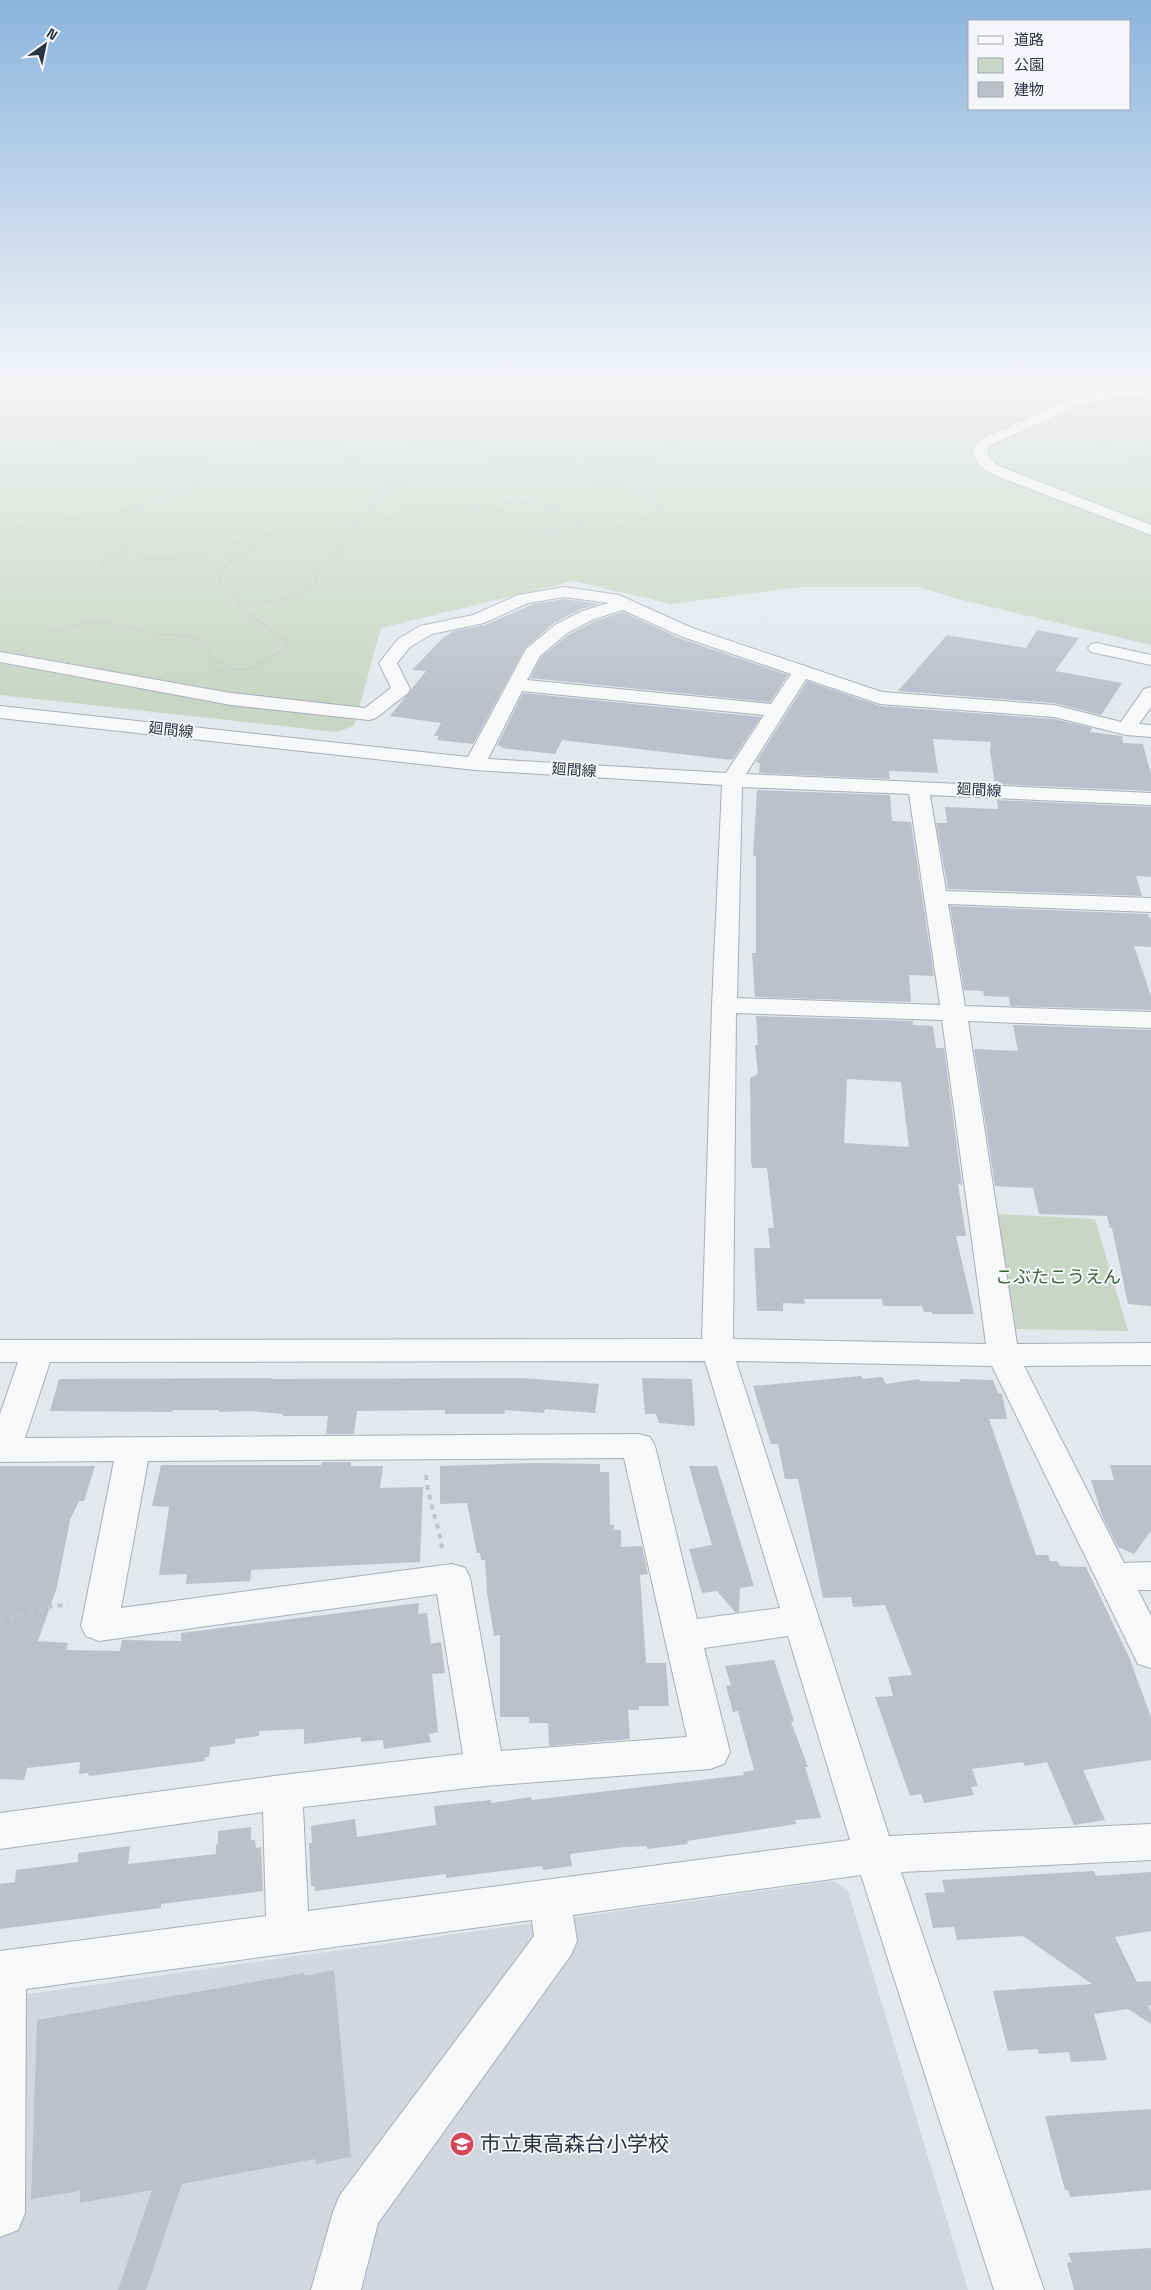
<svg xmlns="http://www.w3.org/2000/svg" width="1151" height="2290" font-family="'Space Grotesk','Noto Sans JP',sans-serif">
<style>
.built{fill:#d2d6de}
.green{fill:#c9d6c5}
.building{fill:#bbc0ca;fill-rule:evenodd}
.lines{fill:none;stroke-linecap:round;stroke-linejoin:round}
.minor-casing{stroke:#a9aeb7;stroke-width:2}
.path-far1{stroke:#c2c5cb;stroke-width:2;stroke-dasharray:2 2;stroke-linecap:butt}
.path{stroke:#c2c5cb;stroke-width:4;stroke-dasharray:5 5;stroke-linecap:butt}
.minor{fill:#f7f8fa;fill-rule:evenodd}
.labels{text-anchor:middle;stroke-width:4;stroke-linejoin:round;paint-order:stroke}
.far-street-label{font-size:15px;fill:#2b3445;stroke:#f4f6f9}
.park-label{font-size:18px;fill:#3f6138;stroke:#f4f6f9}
.near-poi-label{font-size:21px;fill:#2b3445;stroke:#f4f6f9;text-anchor:start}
</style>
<rect width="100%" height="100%" fill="#e4e7ec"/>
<!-- built -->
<path class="built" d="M833,1881L848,1891L968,2290H0V1998Z"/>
<!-- green -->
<path class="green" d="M0,378H1151V645L966,601L918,587H801L671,604L574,581L381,628L354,726L336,732L0,695Z
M995,1214L1095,1219L1128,1331L1015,1329Z"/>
<!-- building -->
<path class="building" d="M564,599L600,604L581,609L554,623L525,648L473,744L437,740L439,736H434L441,723L390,716L426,671L412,670L443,638L454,631L485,625L533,604Z
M623,612L675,636H673L788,675L770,702L530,678L541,657L568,635L595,621Z
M1037,630L1079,638L1055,671L1122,683L1101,715L1054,703L898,691L947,635L1026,648Z
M807,681L880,706L1054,719L1092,728L1090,732L1122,736L1123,743L1143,744L1151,774V791L995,784L990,751L991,742L933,739L938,773L889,771L890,779L759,773L760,763L756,762Z
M523,693L761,717L732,760L562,740L555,754L501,748L502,746H497Z
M757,790L890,795L892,821L911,822L934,976L909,975L911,1002L755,997L752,953H756V856H753Z
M997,800L1151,807V877L1136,876L1142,896L948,889L936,823H947L945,807L998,809Z
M950,906L1148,914L1151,921V947L1134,946L1151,996V1010L1010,1006L1009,997L984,996L983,991L964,990Z
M756,1016L913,1021V1025L933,1026L936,1048H944L962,1185L958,1184L966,1236H956L974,1314H932V1312H924L922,1306H883L882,1299H804L805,1304L783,1303V1311H757L754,1248H770L768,1228H774L767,1168H752L751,1161L750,1078L758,1074L755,1045H758ZM847,1079L901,1082L909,1147L844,1143Z
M1013,1025L1151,1030V1306L1128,1304L1112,1228H1110L1107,1216L1039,1214L1033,1188L995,1186L974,1049L1018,1051Z
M861,1376L863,1379L882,1377L886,1384L919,1379L920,1381L960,1382V1379L993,1380L998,1393L1002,1394L1007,1419H989L1036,1555H1048L1050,1561H1057L1060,1566L1086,1567L1129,1657L1151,1717V1760L1083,1770L1105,1820L1074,1825L1047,1762L1025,1766L1023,1762L972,1769L978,1786L971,1787L974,1795L924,1803L921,1794L910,1796L875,1697L893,1696L888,1677L912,1675L885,1605L853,1607L851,1597L823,1598L798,1479H785L778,1444H771L753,1386Z
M271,1378V1379L521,1378L599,1384L595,1413L545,1409L544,1413L505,1410L504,1414H445V1410L357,1411L354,1434H326L328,1416H283V1414L251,1411L219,1412V1410H173L172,1412L50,1411L59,1379Z
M642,1378L692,1379L695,1426L659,1423L656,1414H645Z
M322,1462H351V1466H383L380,1488L423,1487L420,1562L251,1570L250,1581L186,1584L187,1574L159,1575L169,1507L152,1506L161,1465H321Z
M532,1463L600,1464V1472H609L610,1525H614V1530H621V1547L642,1546L648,1574L640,1575L646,1663H666L669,1706H639V1710H628L630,1739L549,1746L548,1723H529V1717H500V1635L494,1636L487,1593L485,1560H481L480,1553H477L467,1503L440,1504V1466Z
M1110,1465H1151V1531L1134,1554L1118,1547L1103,1518L1091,1480H1114Z
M0,1466H95L84,1501H79L70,1520L57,1587L38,1641L68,1643L66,1650L120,1651L122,1640L181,1641V1633L419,1603L418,1614L427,1613L431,1644L441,1642L445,1673L432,1674L438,1732L429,1734L431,1742L384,1749L383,1740L361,1742V1737L304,1744V1729L259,1731V1736L235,1739V1744L210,1747L209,1757H205V1761L89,1776L88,1773L79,1774L80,1762L27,1768L24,1780L0,1779Z
M689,1466H717L754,1586L740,1588L739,1612H735L717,1591L702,1593L689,1549L712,1545Z
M774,1660L794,1721L791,1722L808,1767H805L821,1818L795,1820L796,1824L687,1841L688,1844L647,1849V1846L624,1847L570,1854L572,1866L543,1870L542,1866L446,1878V1874L315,1891L314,1886H311L309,1843H312L311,1826L355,1819L357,1837L436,1825L434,1806L491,1800V1803L531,1797L532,1800L744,1775L743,1772L754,1770L738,1711L733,1712L726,1686L731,1685L725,1666Z
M251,1827V1840H255L256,1848L261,1847L263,1891L161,1904V1908L0,1929V1884L15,1882L16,1870L78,1862V1853L130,1846L128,1864L216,1854V1845L218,1844V1831Z
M1094,1871L1096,1876L1151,1872V1931L1115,1937L1137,1982L1151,1981V2005L1148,2006L1151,2012V2024L1128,2009L1094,2014L1107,2060L1071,2062L1069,2052L1039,2054L1038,2049L1008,2051L993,1991L1092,1984L1023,1936L957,1940L954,1927L933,1928L925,1893L945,1892L942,1880Z
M334,1970L351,2157L316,2164L315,2159L182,2184L146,2290H118L152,2190L80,2203V2191L31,2199L37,2020L304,1973L305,1976Z
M1151,2109V2190L1070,2197L1068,2190H1065L1045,2116Z
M1151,2248V2290H1074L1067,2263L1072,2262L1068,2253Z"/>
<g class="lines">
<defs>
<path id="minor" d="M1151,386V394L1084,403L991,445L987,449L989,458L999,466L1151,525V535L1004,479C990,473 973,466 973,448L981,439L1074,397L1093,392Z
M564,587L619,595L692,628L882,692L1054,705L1121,722L1144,689L1151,687V707L1139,724L1151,725V737L1126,735L1054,717L880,704L806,679L746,774L1151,793V805L930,795L946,891L1151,898V912L948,904L965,1006L1151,1012V1028L968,1021L1017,1344L1151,1343V1365L1024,1366L1124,1563L1151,1562V1590H1138L1151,1616V1668L1138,1664L992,1366L736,1361L889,1836L1151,1824V1860L901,1872L1044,2290H994L861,1875L573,1915L577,1941L571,1955L378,2223L361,2290H311L333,2212L340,2195L534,1936L532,1920L26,1989L25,2213L18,2230L0,2237V1951L266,1916L263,1812L0,1849V1813L282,1775L463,1754L437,1594L99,1641L86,1636L81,1626L114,1461L0,1462V1414L18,1362H0V1340L702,1339L712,1005L722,785L475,770L0,718V706L468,757L526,649L555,625L582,611L609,603L564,597L528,603L484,623L432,634L410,647L397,663L410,689L408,693L376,718L369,720L231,705L0,662V652L231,693L365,708L391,688L379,663L398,639L420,626L473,615L518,595ZM623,610L680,636L791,674L771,704L527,680L540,656L567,633L594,619ZM522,691L764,715L726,773L488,759ZM742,787L909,794L940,1005L737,998ZM736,1013L942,1020L986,1344L733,1339ZM705,1361L780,1608L697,1619L655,1446L650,1437L638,1434L25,1438L50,1362ZM624,1458L687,1737L501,1751L470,1578L465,1568L452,1564L121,1608L148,1461ZM788,1636L850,1840L308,1911L303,1807L485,1786L710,1769L724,1764L730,1752L704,1648Z
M1097,643L1151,655V665L1091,652L1088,648L1091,644Z"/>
</defs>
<!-- minor casing -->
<use href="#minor" class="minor-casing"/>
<!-- path-far1 -->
<path class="path-far1" d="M416,378L441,388L443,400L451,406L432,418L431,425L449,440
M634,378L658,383L710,405L764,408L799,420
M690,396L744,403L798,402L839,412
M1102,417L1099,432L1109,452L1151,463
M0,428L59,439L81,452L173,460L292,444L322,445L357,452L383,453L407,450L449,440L467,443L495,459L520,462L586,459L632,463L651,460L685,435L698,431L781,424L842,412L918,404L967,392L1001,378
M682,439L908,418
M339,449L340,455L352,458L395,487
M438,466L517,474L578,467L624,468L642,466L648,462
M503,503C531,501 562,504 584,523L573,528L538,530L574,540L594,537L662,511L663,506L644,491L549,471
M141,508L175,495L225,467L181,461
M353,525L392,518L400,510L409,508L429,509L480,505L508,514L530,517L548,513L554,509
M0,532L18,527L141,508L150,526L148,535L100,565L105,567L122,562L184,557L270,534L274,535L275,539L232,559L223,568L218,584L232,592L239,604L253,617L285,639L288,645C262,664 239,684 211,655C206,649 203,642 196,639C183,633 167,636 154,634C144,632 134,628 124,626C99,620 76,624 52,632
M239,604L285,600L316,584L318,572L353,537L347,526L373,511L368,504L409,479
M215,672L227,669"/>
<!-- path -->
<path class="path" d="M426,1475C428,1501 439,1524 442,1549
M0,1622L52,1606L68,1605"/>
<!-- minor -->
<use href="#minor" class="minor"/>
</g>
<!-- sky -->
<linearGradient id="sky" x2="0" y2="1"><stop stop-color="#8bb4dd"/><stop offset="0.54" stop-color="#f3f4f6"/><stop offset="1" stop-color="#f3f4f6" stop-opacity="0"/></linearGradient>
<rect width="1151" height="698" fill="url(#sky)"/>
<!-- icons -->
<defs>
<symbol id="school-disc" viewBox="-11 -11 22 22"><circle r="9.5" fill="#d1495b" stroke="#f4f6f9"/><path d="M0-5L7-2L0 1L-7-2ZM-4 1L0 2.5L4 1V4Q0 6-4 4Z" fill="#fff"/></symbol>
</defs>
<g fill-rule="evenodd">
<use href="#school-disc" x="448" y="2130" width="28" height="28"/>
</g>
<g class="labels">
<!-- far-street labels -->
<g class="far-street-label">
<text transform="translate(171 730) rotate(6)" y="5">廻間線</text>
<text transform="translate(574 770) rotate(4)" y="5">廻間線</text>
<text transform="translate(979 790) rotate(3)" y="5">廻間線</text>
</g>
<!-- park labels -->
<g class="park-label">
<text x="1058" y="1283">こぶたこうえん</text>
</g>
<!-- near-poi labels -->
<g class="near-poi-label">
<text x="480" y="2151">市立東高森台小学校</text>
</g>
</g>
<!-- legend -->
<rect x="968" y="20" width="162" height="90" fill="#f4f6f9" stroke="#a4a8b1"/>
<rect x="978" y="36" width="25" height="8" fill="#f7f8fa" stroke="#a4a8b1"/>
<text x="1014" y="45" font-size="15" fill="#2b3445">道路</text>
<rect x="978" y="58" width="25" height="15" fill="#c9d6c5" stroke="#a4a8b1"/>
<text x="1014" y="70" font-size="15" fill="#2b3445">公園</text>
<rect x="978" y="82" width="25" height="15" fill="#bbc0ca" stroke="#a4a8b1"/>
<text x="1014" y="95" font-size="15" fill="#2b3445">建物</text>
<!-- north arrow -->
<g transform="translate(45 45) rotate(33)" stroke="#f4f6f9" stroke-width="4" paint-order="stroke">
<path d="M0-4L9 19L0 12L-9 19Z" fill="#2b3445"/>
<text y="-8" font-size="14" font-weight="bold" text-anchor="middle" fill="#2b3445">N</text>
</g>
</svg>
